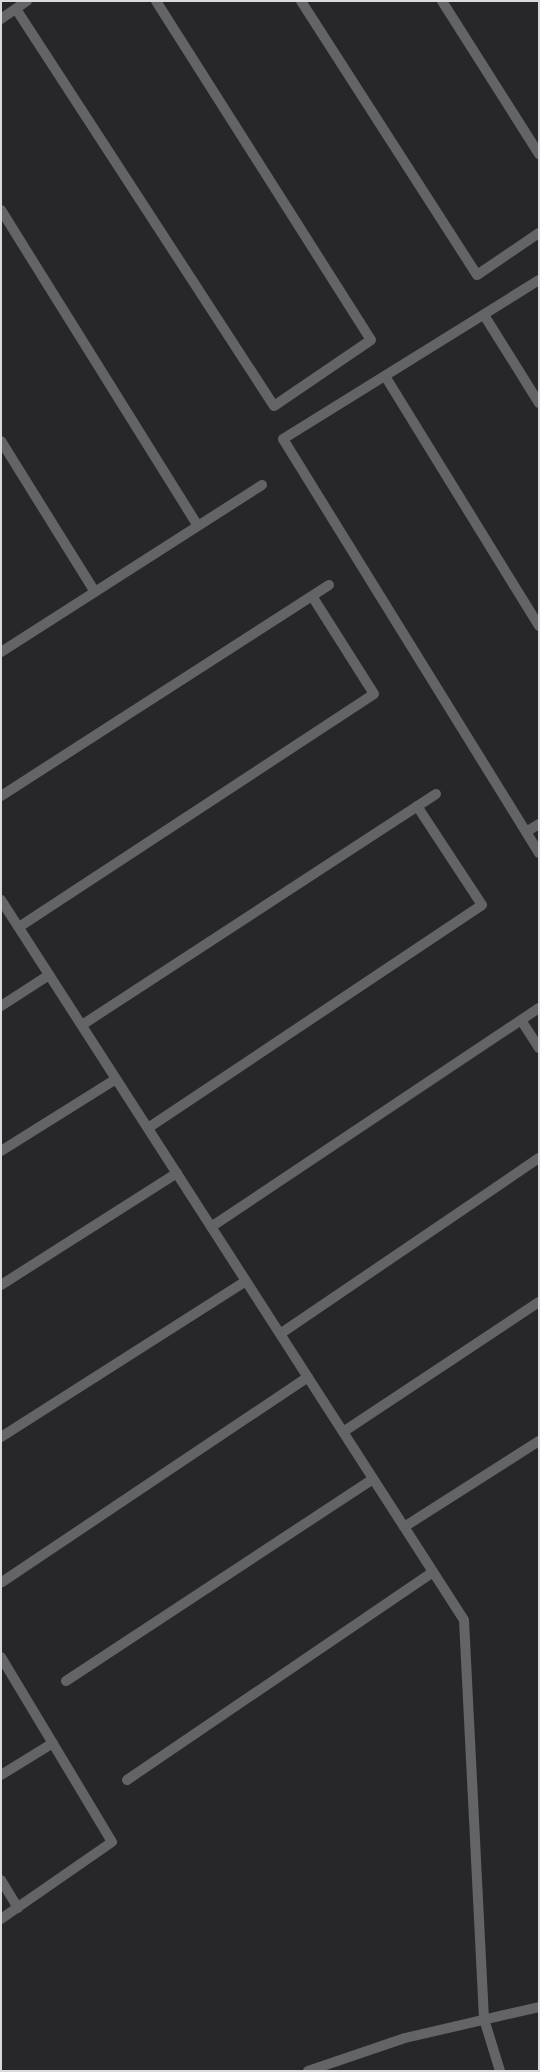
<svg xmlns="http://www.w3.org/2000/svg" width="540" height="2072" font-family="Overpass,sans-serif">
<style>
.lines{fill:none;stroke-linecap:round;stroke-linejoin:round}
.street{stroke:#636465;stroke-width:10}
</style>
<rect width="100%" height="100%" fill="#272629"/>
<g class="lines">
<!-- street -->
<path class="street" d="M301,1L477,275L539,233
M442,1L539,154
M16,9L274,406L371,340L156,1
M1,19L27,1
M1,210L198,526
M539,280L283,439L539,853
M484,315L539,403
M385,376L539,626
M1,441L95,592
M1,652L262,485
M1,796L329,585
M526,832L539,824
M1,900L464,1620L484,2019L500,2071
M19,927L374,694L312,596
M1,1006L49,975
M521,1020L539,1048
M82,1025L436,794
M148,1128L482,905L417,806
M1,1151L116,1079
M211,1227L539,1008
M1,1285L177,1173
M280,1334L539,1158
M343,1432L539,1302
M1,1437L246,1281
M404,1527L539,1441
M2,1582L308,1377
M1,1657L112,1842L1,1919
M66,1681L373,1479
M1,1775L53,1743
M127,1780L433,1572
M1,1880L18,1908
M308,2071L405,2038L539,2007"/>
</g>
<!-- border -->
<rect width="540" height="2072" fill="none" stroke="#dadadc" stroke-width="4"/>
</svg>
